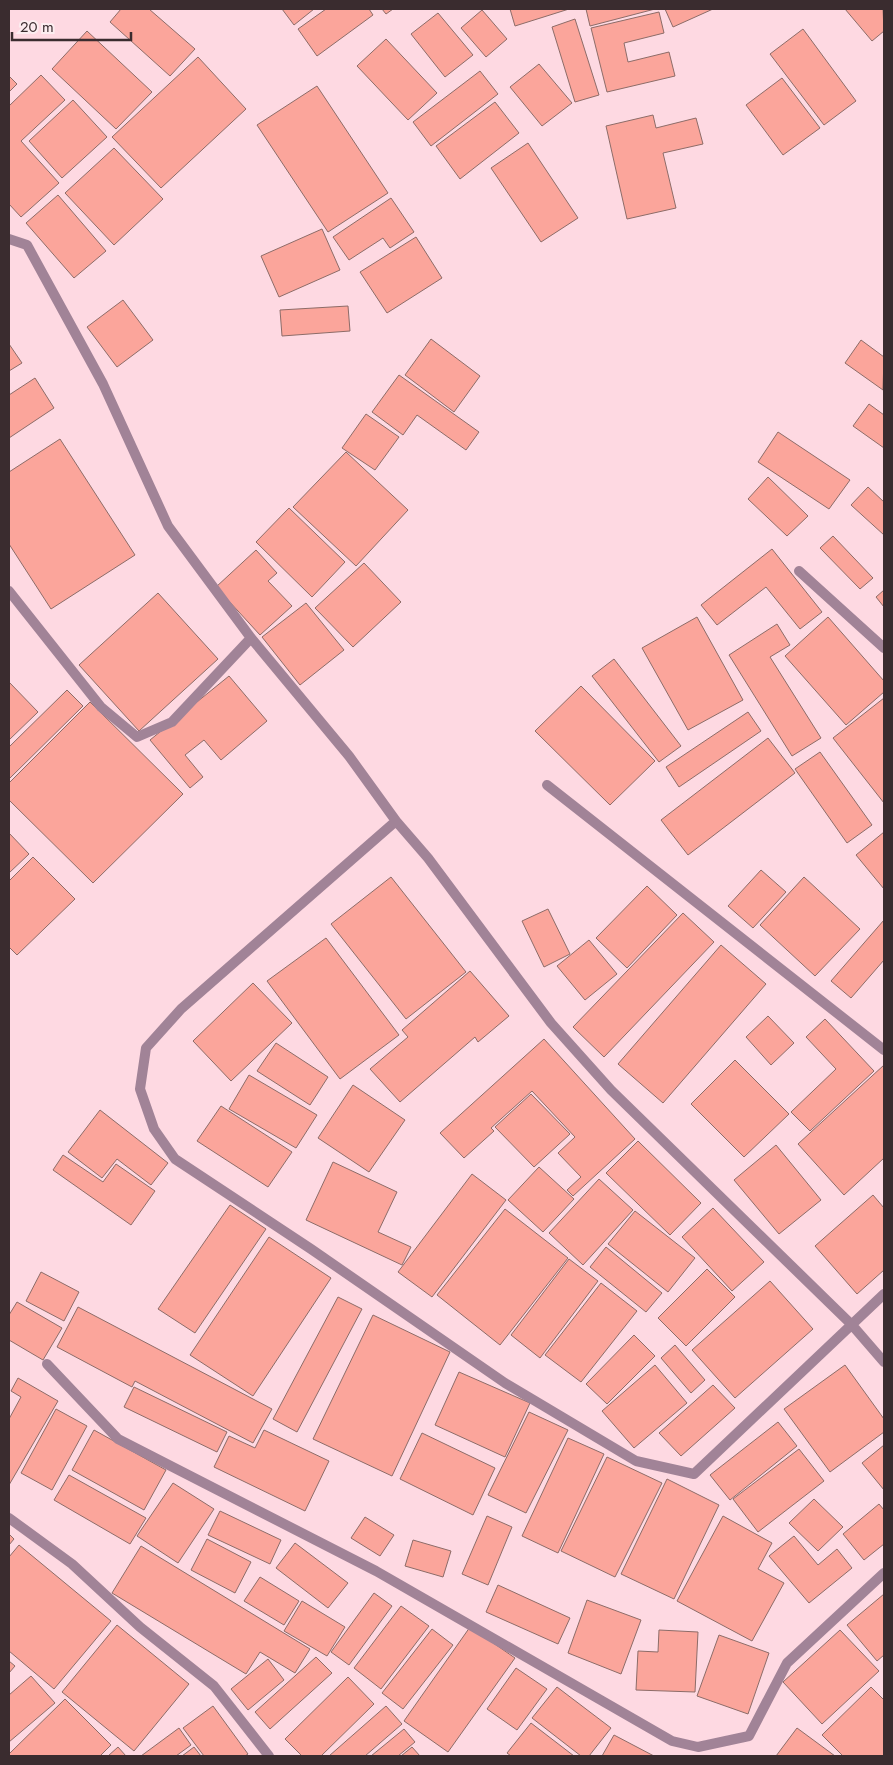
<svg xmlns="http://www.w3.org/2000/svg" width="893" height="1765" font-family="Jost,sans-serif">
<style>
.building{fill:#fba59b;stroke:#8d6c68}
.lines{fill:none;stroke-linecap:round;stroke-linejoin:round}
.street{stroke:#a18397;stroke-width:10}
</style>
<rect width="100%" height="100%" fill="#fed9e2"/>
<!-- building -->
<path class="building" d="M121,9H149L195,49L170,76L110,22Z
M282,9H314L294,25Z
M326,9H369L373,15L317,56L298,29Z
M382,9H393L386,14Z
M510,9H569L515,26Z
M586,9H655L590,26Z
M665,9H713L673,27Z
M845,9H883L884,31L872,41Z
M482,10L507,39L486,57L461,28Z
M659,12L664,33L624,43L628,62L669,52L675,76L607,92L591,28Z
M438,13L473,55L445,77L411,34Z
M575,19L599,95L575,102L552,27Z
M803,29L856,101L824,125L770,54Z
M87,31L152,92L116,129L52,69Z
M386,39L437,93L408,120L357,66Z
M198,57L246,109L161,188L112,137Z
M539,64L572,103L542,126L510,87Z
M480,71L498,94L431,146L413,122Z
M41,75L65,100L21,141L59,183L21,217L9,204V106Z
M9,76L17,84L9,92Z
M782,78L820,128L783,155L746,105Z
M317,86L388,193L328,232L257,125Z
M73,100L107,137L62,178L29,141Z
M495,102L519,133L460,179L436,146Z
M653,115L656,128L696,118L703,144L663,153L676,208L627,219L606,126Z
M528,143L578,218L541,242L491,168Z
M114,148L163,199L114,245L65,193Z
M58,195L106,251L74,278L26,223Z
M391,198L414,232L390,248L383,238L349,260L333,237Z
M322,229L340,270L279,297L261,256Z
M416,237L442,278L387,313L360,272Z
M123,300L153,340L117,367L87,327Z
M348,306L350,331L282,336L280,310Z
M431,339L480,376L454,412L405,375Z
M861,340L884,357L883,390L845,363Z
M9,344L22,363L9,371Z
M399,375L479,432L466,450L417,415L403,435L372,412Z
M35,378L54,408L9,438V395Z
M869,404L884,415V448L853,426Z
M366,414L399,437L375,470L342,448Z
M778,432L850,480L829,509L758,462Z
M60,439L135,555L51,609L9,544V472Z
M346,452L408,510L356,566L293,507Z
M768,477L808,516L787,536L748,499Z
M868,487L884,502V535L851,505Z
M289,508L345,562L312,597L256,542Z
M833,536L873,578L860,589L820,548Z
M772,549L822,612L800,629L766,587L717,625L701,605Z
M256,550L277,573L268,581L292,606L260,635L216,587Z
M364,563L401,602L353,647L315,608Z
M884,590V607L876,597Z
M158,593L218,659L139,731L79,665Z
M306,603L344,650L300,685L262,637Z
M697,617L743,700L688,730L642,648Z
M828,617L884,681V692L846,725L785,656Z
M777,624L790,645L770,657L821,738L792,756L729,655Z
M614,659L681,746L659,762L592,676Z
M229,676L267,721L221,760L204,740L185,755L203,777L190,788L150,740Z
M9,682L38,712L9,740Z
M581,686L655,761L610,805L535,731Z
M67,690L83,706L9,779V747Z
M884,698V803L833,738Z
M90,702L183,794L93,883L9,800V783Z
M748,712L761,731L679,787L666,767Z
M768,738L795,773L688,855L661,820Z
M820,752L872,825L847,843L795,769Z
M884,832V889L856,855Z
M9,833L29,854L9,873Z
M33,857L75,899L17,955L9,947V881Z
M761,870L786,892L753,928L728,906Z
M391,877L466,972L406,1019L331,924Z
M804,877L860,929L815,976L760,925Z
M647,886L677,915L627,968L596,938Z
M548,909L570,954L544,967L522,921Z
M683,913L714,942L604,1057L573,1027Z
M884,920V960L851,998L831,981Z
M326,938L399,1035L340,1079L267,981Z
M589,940L617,974L585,1000L557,966Z
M721,945L766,984L663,1103L618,1064Z
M470,971L509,1016L478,1042L475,1037L400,1102L370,1069L408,1037L402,1030Z
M253,983L292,1023L231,1081L193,1041Z
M768,1016L794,1043L771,1065L746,1037Z
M825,1019L874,1071L810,1131L791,1112L836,1069L806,1037Z
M544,1039L635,1139L573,1196L567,1190L581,1177L558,1153L575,1137L532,1091L491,1128L494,1131L464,1158L440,1133Z
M276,1043L328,1077L310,1105L257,1071Z
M735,1060L789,1114L744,1157L691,1104Z
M884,1065V1158L844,1195L798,1144Z
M249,1075L317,1115L296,1148L229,1109Z
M353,1085L405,1120L369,1172L318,1138Z
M531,1094L570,1134L534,1167L495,1127Z
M221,1106L292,1152L268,1187L197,1141Z
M100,1110L168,1163L151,1185L117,1159L102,1178L68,1152Z
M638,1141L701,1203L670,1235L606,1173Z
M776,1145L821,1200L779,1234L734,1180Z
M63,1155L103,1182L116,1164L155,1191L131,1225L53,1170Z
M333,1162L397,1192L378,1232L411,1247L402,1265L306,1220Z
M539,1167L574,1199L543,1232L508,1200Z
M472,1174L506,1200L432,1297L398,1272Z
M599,1179L633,1210L583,1265L549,1233Z
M873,1195L884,1208V1270L857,1294L815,1246Z
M230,1205L266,1229L195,1333L158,1309Z
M713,1208L764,1262L732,1291L682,1237Z
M505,1209L568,1258L500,1345L437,1295Z
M635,1211L695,1258L668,1292L608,1244Z
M269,1237L331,1278L253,1396L190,1355Z
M606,1247L662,1293L646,1312L590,1267Z
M569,1259L598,1281L540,1358L511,1335Z
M707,1269L735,1297L686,1346L658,1318Z
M41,1272L79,1292L64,1321L26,1301Z
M770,1281L813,1329L735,1398L692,1350Z
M601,1283L637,1311L581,1382L545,1355Z
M338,1297L362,1309L297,1432L273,1419Z
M17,1302L62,1328L43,1360L9,1340V1315Z
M78,1307L272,1409L253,1443L135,1381L132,1387L57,1347Z
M373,1315L450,1352L392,1476L313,1439Z
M634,1335L655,1356L607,1404L586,1384Z
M675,1345L705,1380L691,1393L661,1358Z
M655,1365L687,1403L634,1448L602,1411Z
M845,1365L884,1419V1432L830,1472L784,1409Z
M459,1372L530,1403L505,1457L435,1425Z
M18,1378L58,1401L9,1485V1419L21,1397L11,1391Z
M713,1385L735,1408L681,1456L659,1433Z
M134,1387L227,1432L217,1452L124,1407Z
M56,1409L87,1426L52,1490L21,1473Z
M529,1412L568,1430L526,1513L488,1495Z
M778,1422L797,1446L730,1500L710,1475Z
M94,1430L166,1470L144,1510L72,1470Z
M264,1430L329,1461L305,1511L214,1467L229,1436L255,1448Z
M422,1433L495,1468L473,1515L400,1479Z
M568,1438L604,1454L558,1553L522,1536Z
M884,1445V1490L862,1463Z
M799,1449L824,1481L758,1532L733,1499Z
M607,1457L662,1483L615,1577L561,1551Z
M69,1475L146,1518L130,1544L54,1500Z
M667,1479L719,1505L674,1599L621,1574Z
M173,1483L214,1509L178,1563L137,1536Z
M814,1499L843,1527L818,1551L789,1523Z
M879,1504L884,1510V1544L864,1560L843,1534Z
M220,1511L281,1540L270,1564L208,1535Z
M487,1516L512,1527L488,1585L462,1574Z
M723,1516L772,1543L758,1569L784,1583L752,1641L677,1601Z
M365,1517L394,1535L380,1556L351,1538Z
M9,1534L14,1539L9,1545Z
M794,1536L818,1565L837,1549L852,1568L809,1603L769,1556Z
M207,1539L251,1562L235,1593L191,1570Z
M413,1540L451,1551L443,1577L405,1566Z
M295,1543L348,1583L328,1608L276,1568Z
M19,1545L111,1621L54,1689L9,1651V1557Z
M141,1546L310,1649L295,1673L260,1652L246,1674L112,1593Z
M260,1577L299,1601L284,1625L244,1601Z
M498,1585L570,1618L558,1644L486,1612Z
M374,1593L392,1606L349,1665L331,1652Z
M884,1594V1655L877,1661L847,1625Z
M587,1600L641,1620L621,1674L568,1653Z
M302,1601L345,1627L327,1656L284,1631Z
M401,1606L429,1626L381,1689L354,1668Z
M117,1625L189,1684L134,1751L62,1692Z
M470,1627L515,1658L448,1752L404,1721Z
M432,1629L453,1645L403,1709L382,1693Z
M659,1630L698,1632L695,1692L636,1690L638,1651L658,1652Z
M840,1630L879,1671L822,1724L783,1682Z
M719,1635L769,1653L748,1714L697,1696Z
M316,1657L332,1673L270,1729L255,1712Z
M268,1659L284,1680L248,1710L231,1689Z
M9,1661L15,1666L9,1673Z
M516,1668L547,1689L517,1730L487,1709Z
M31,1676L55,1703L9,1742V1695Z
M348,1677L374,1704L321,1756H302L285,1739Z
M557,1687L611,1728L589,1756H581L532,1718Z
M871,1687L884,1700V1756H843L822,1735Z
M65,1699L111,1745L100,1756H9V1754Z
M213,1706L248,1754L245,1756H204L183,1728Z
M386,1706L402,1724L365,1756H329Z
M531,1723L574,1756H511L507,1753Z
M179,1728L191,1745L176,1756H141Z
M797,1728L835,1756H776Z
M404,1729L415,1742L398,1756H371Z
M614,1735L654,1756H602Z
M118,1747L126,1756H108Z
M194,1747L201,1756H182Z
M412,1747L420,1756H401Z"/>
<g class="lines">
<!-- street -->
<path class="street" d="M9,239L27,245L103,384L168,526L251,638L349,756L396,821L428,858L551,1023L611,1090L852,1325L884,1362
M799,571L884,648
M9,591L101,707L137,737L172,722L251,638
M547,785L884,1050
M396,821L181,1009L146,1048L140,1089L154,1129L175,1159L311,1249L505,1383L636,1461L694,1474L884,1294
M47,1364L118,1439L376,1571L672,1741L698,1747L749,1736L787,1663L884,1573
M9,1518L72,1564L140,1627L214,1686L269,1756"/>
</g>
<!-- border -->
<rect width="893" height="1765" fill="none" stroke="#3a2c2f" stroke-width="20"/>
<!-- scale -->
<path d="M12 32v8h119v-8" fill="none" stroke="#3a2c2f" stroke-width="2.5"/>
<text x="20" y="32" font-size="15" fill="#3a2c2f" stroke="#fcedf0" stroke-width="4" paint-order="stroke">20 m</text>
</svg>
